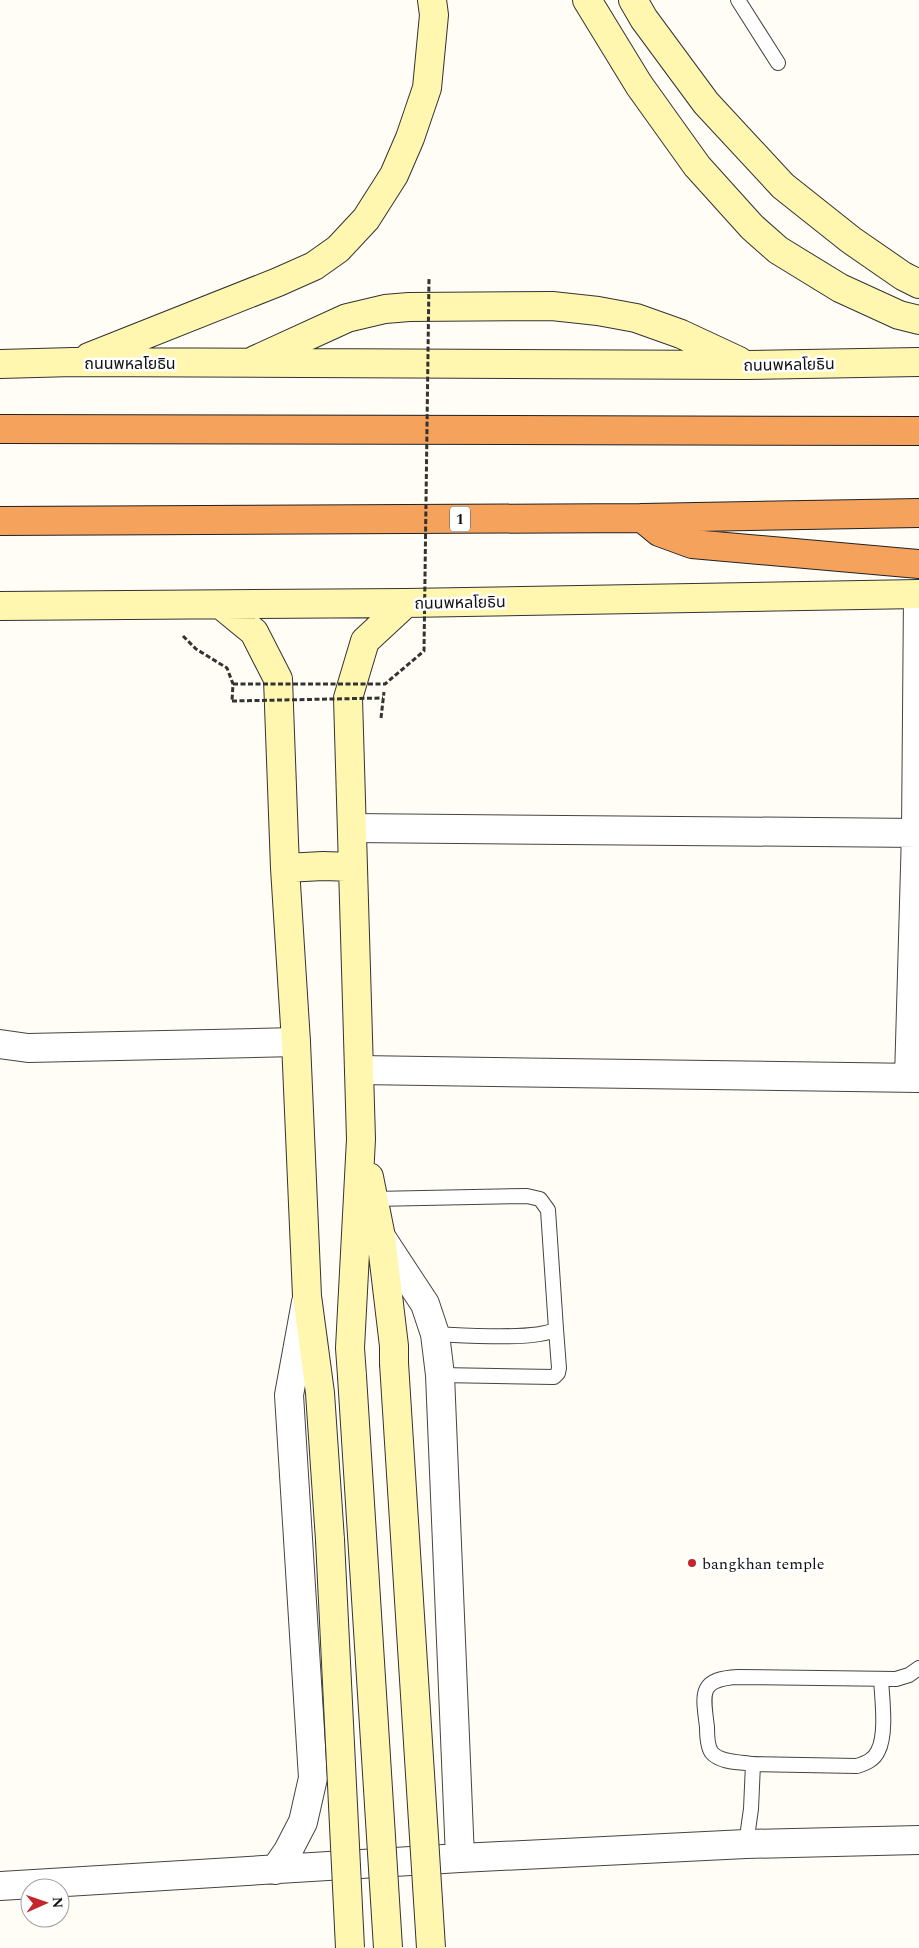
<svg xmlns="http://www.w3.org/2000/svg" width="919" height="1948" font-family="Spectral,'Noto Sans Thai',serif">
<style>
.lines{fill:none;stroke-linecap:round;stroke-linejoin:round}
.lane-casing{stroke:#444;stroke-width:16}
.street-casing{stroke:#444;stroke-width:30}
.secondary-casing{stroke:#333;stroke-width:30}
.highway-casing{stroke:#222;stroke-width:30}
.path{stroke:#333;stroke-width:3;stroke-dasharray:5 2.5;stroke-linecap:butt}
.lane{stroke:#fff;stroke-width:14}
.street{stroke:#fff;stroke-width:28}
.secondary{stroke:#fff6b0;stroke-width:28}
.highway{stroke:#f5a25d;stroke-width:28}
.secondary-bridge-casing{stroke:#333;stroke-width:30;stroke-linecap:butt}
.path-bridge{stroke:#333;stroke-width:3;stroke-dasharray:5 2.5;stroke-linecap:butt}
.secondary-bridge{stroke:#fff6b0;stroke-width:28}
.poi-dot{fill:#c4262e;stroke:#fff;stroke-width:2}
.labels{text-anchor:middle;stroke-width:5;stroke-linejoin:round;paint-order:stroke}
.shield{fill:#fff;stroke:#585858;stroke-width:1}
.shield-label{font-size:15px;font-weight:bold;fill:#111}
.street-label{font-size:16px;fill:#111;stroke:#fff}
.poi-label{font-size:16px;fill:#111;stroke:#fff;text-anchor:start}
</style>
<rect width="100%" height="100%" fill="#fffdf5"/>
<g class="lines">
<defs>
<path id="lane" d="M738,0L778,63
M373,1199L527,1196L540,1199L548,1210L556,1329C537,1341 461,1335 435,1334
M440,1375L554,1377L558,1373L559,1368L556,1329
M753,1764L857,1766C866,1763 874,1760 878,1751C887,1734 882,1698 881,1679
M746,1844L751,1809L753,1764C742,1762 721,1763 712,1753C707,1747 707,1734 707,1727C703,1694 698,1679 738,1677L896,1679L909,1675L919,1668"/>
<path id="street" d="M352,828L919,833
M0,1044L28,1048L296,1042
M359,1070L919,1078
M909,1078L916,833L918,594
M460,1858L746,1844L919,1840
M275,1870L288,1851L303,1822L313,1778L289,1395L306,1302
M0,1886L460,1858L440,1375L435,1334L425,1304L381,1237"/>
<path id="secondary" d="M587,0L639,85L697,166L752,227L778,250L840,288L899,315L919,320
M633,0L644,19L706,103L783,186L851,240L903,276L919,284
M89,357L278,282L314,266L338,249L366,219L394,175L410,138L427,88L434,15L432,0
M255,360L347,318L385,309L409,307L552,306L598,311L636,318L681,334L739,361
M0,364L73,362L747,365L919,362
M221,605L254,632L278,679L285,868L296,1042L307,1296L320,1393L330,1540
M0,606L406,603L919,594
M285,868L323,866L353,867
M369,1177L381,1237L394,1346V1363
M352,1376L350,1348L361,1139L348,698L365,641L406,603"/>
<path id="highway" d="M0,429L919,431
M642,518L659,532L692,544L919,564
M0,521L642,518L919,513"/>
</defs>
<!-- lane casing -->
<use href="#lane" class="lane-casing"/>
<!-- street casing -->
<use href="#street" class="street-casing"/>
<!-- secondary casing -->
<use href="#secondary" class="secondary-casing"/>
<!-- highway casing -->
<use href="#highway" class="highway-casing"/>
<!-- path -->
<path class="path" d="M183,636L196,649L227,668L233,684L232,701
M381,718L384,692"/>
<!-- lane -->
<use href="#lane" class="lane"/>
<!-- street -->
<use href="#street" class="street"/>
<!-- secondary -->
<use href="#secondary" class="secondary"/>
<!-- highway -->
<use href="#highway" class="highway"/>
<defs>
<path id="secondary-bridge" d="M394,1363L431,1948
M352,1376L388,1948
M330,1540L350,1948"/>
</defs>
<!-- secondary-bridge casing -->
<use href="#secondary-bridge" class="secondary-bridge-casing"/>
<!-- path-bridge -->
<path class="path-bridge" d="M233,684H385L424,651L429,279
M232,701L383,698"/>
<!-- secondary-bridge -->
<use href="#secondary-bridge" class="secondary-bridge"/>
</g>
<!-- markers -->
<circle class="poi-dot" cx="692" cy="1563" r="5"/>
<g class="labels">
<!-- shield labels -->
<rect class="shield" x="450" y="506.5" width="20" height="25" rx="4"/>
<g class="shield-label">
<text x="460" y="524">1</text>
</g>
<!-- street labels -->
<g class="street-label">
<text x="130" y="369">ถนนพหลโยธิน</text>
<text transform="translate(789 364) rotate(-1)" y="6">ถนนพหลโยธิน</text>
<text transform="translate(460 602) rotate(-1)" y="6">ถนนพหลโยธิน</text>
</g>
<!-- poi labels -->
<g class="poi-label">
<text x="702" y="1569">bangkhan temple</text>
</g>
</g>
<!-- north arrow -->
<g transform="translate(45 1903) rotate(88)"><circle r="24" fill="#ffffff" stroke="#a0a0a0"/>
<path d="M0-4L9 19L0 12L-9 19Z" fill="#c4262e"/>
<text y="-8" font-size="14" font-weight="bold" text-anchor="middle" fill="#111111">N</text>
</g>
</svg>
